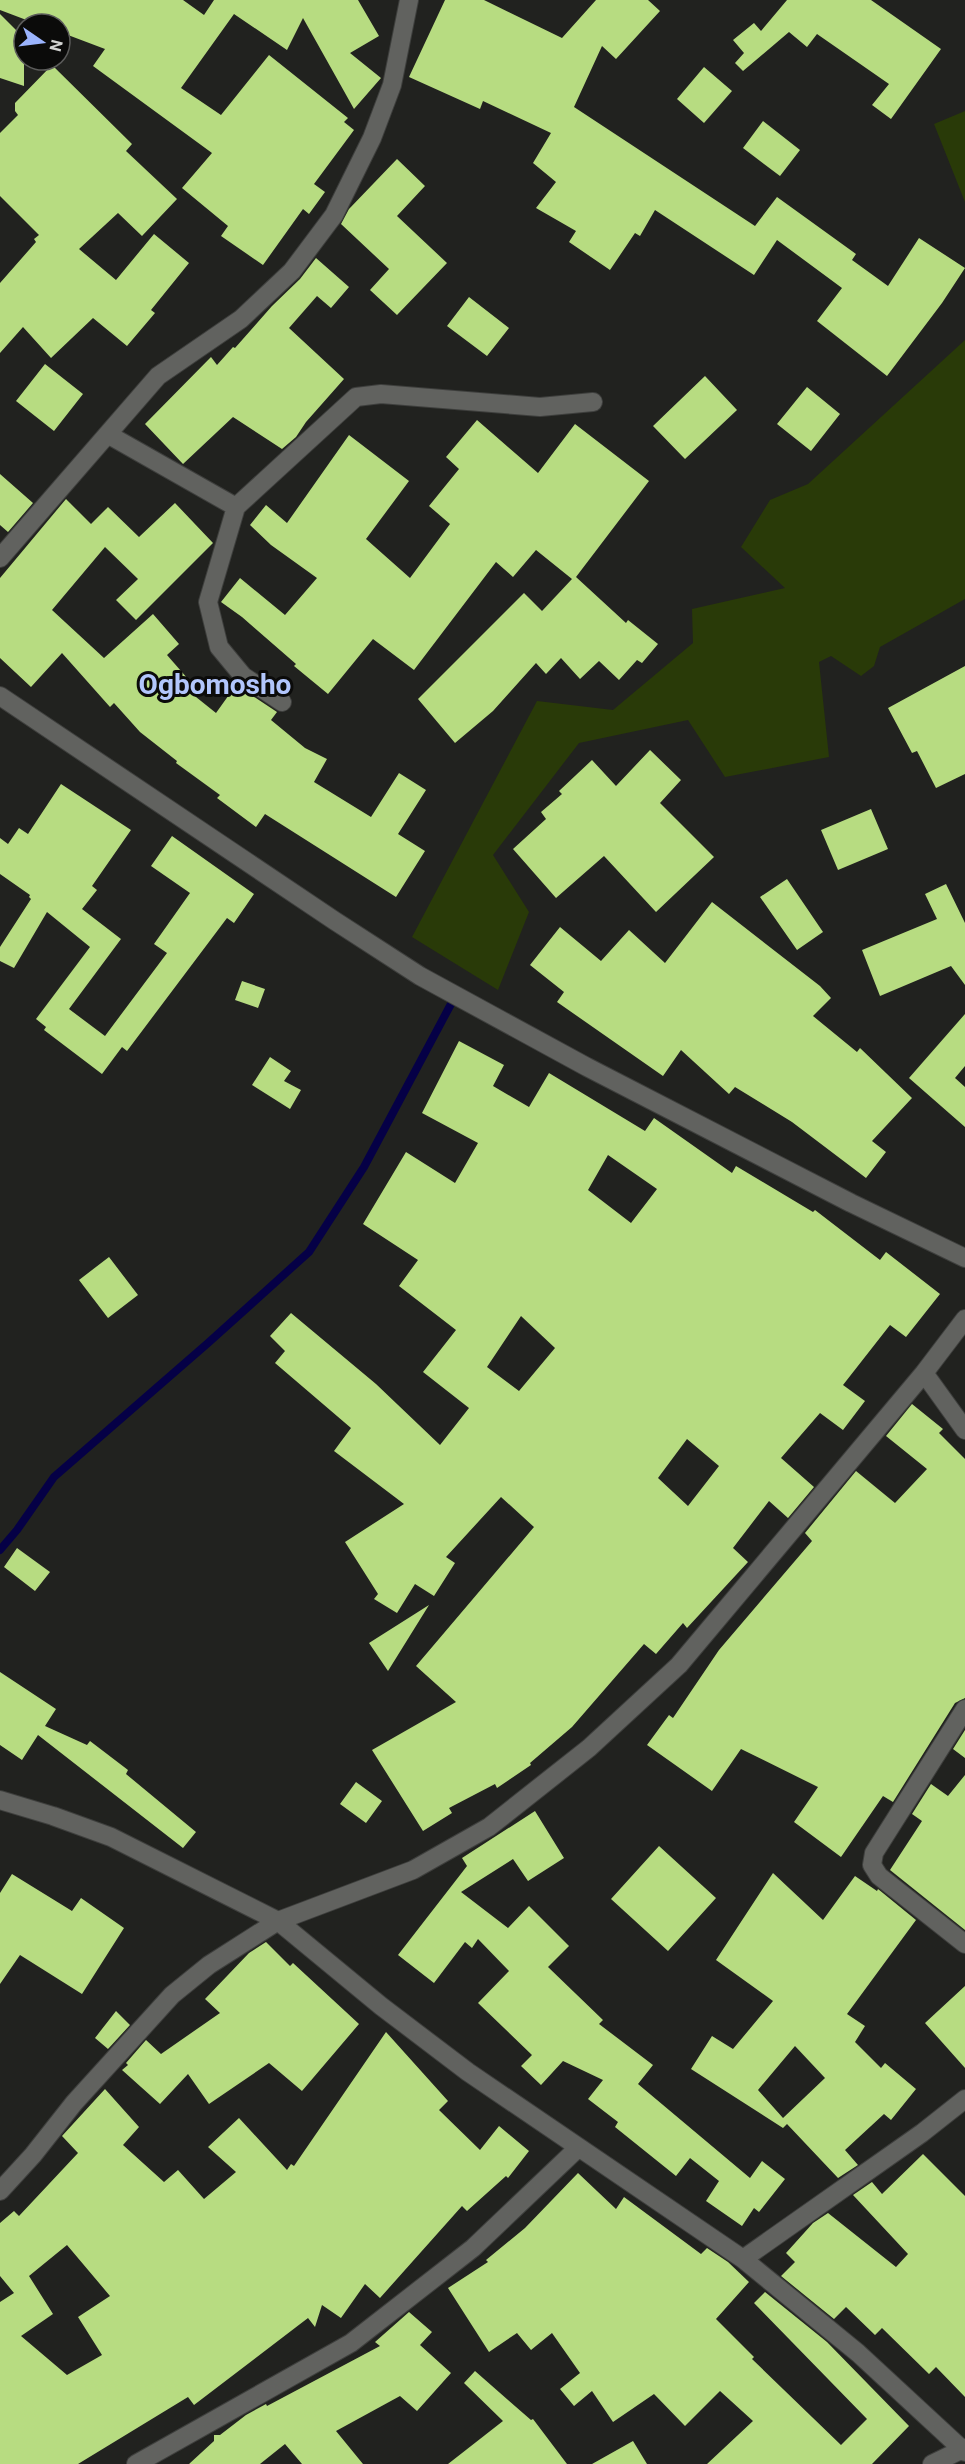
<svg xmlns="http://www.w3.org/2000/svg" width="965" height="2464" font-family="Roboto,sans-serif">
<style>
.green{fill:#293a08}
.lines{fill:none;stroke-linecap:round;stroke-linejoin:round}
.stream{stroke:#050046;stroke-width:8}
.building{fill:#b7dc81;fill-rule:evenodd}
.street-casing{stroke:#3e3f3d;stroke-width:20}
.secondary-casing{stroke:#3e3f3d;stroke-width:20}
.street{stroke:#61625f;stroke-width:18}
.secondary{stroke:#61625f;stroke-width:18}
.labels{text-anchor:middle;stroke-width:6;stroke-linejoin:round;paint-order:stroke}
.town-label{font-size:28px;font-weight:bold;fill:#b2c6fc;stroke:#0b0b0a}
</style>
<rect width="100%" height="100%" fill="#21221f"/>
<!-- green -->
<path class="green" d="M965,111V202L934,124Z
M965,340V599L880,647L874,666L861,676L831,656L819,662L829,757L725,777L688,720L579,743L493,855L529,912L498,990L412,937L537,701L613,710L693,643L692,609L785,588L741,547L770,500L808,484Z"/>
<g class="lines">
<!-- stream -->
<path class="stream" d="M0,1550L17,1530L54,1477L208,1343L309,1252L364,1167L451,1004"/>
</g>
<!-- building -->
<path class="building" d="M0,0H183L204,15L214,0H358L379,36L350,53L381,78L354,109L303,18L287,50L234,14L181,88L221,115L269,55L348,118L344,122L354,130L314,184L325,192L309,214L303,209L263,265L221,236L228,226L182,188L212,153L93,66L105,49L60,32V24H37L0,10Z
M445,0H484L562,38L596,0H648L660,11L616,59L602,46L574,107L755,226L777,197L856,254L852,260L888,286L919,238L965,268L942,303L887,376L817,321L842,288L777,240L754,275L655,210L640,236L635,233L610,270L569,242L576,231L536,208L556,182L533,163L551,133L483,101L480,109L409,77Z
M787,0H871L941,49L891,119L872,105L889,84L817,34L807,47L789,32L743,71L735,63L744,53L733,40L754,23L761,31Z
M0,14L24,38V86L0,78Z
M52,65L132,144L126,151L177,199L142,236L118,213L79,249L116,280L154,234L189,263L151,310L155,313L127,346L93,318L51,358L23,327L0,353V283L36,242L34,239L39,235L0,196V133L18,115L15,111V103Z
M704,67L732,91L704,123L677,99Z
M763,121L800,150L780,176L743,148Z
M397,159L425,186L397,216L447,263L397,315L370,290L389,269L341,224L349,209Z
M316,258L349,287L331,308L317,296L289,328L344,379L306,422L296,437L282,449L233,417L183,464L145,424L211,357L217,365L233,347L235,348L272,306L300,279Z
M469,297L509,328L487,356L447,326Z
M45,364L83,394L54,431L16,401Z
M705,376L737,410L685,459L653,426Z
M807,387L840,414L811,451L777,424Z
M477,420L538,473L575,424L649,481L576,577L626,623L628,620L658,644L642,663L637,660L619,680L599,661L580,679L561,658L546,674L536,663L493,711L455,743L418,699L524,593L542,611L572,579L536,550L513,577L496,562L414,670L373,639L328,694L294,666L296,664L242,617L221,602L240,578L285,615L317,578L271,545L250,525L266,505L287,523L349,435L409,481L366,539L410,578L450,524L429,506L459,469L446,457Z
M0,474L33,503L8,532L0,525Z
M66,499L91,524L108,507L139,537L175,503L213,543L136,620L116,600L138,579L105,547L52,610L104,658L153,614L179,644L167,655L188,679L181,685L216,713L236,685L277,712L271,720L305,748L327,759L314,782L371,817L399,773L426,790L398,834L425,851L396,897L265,814L256,827L217,798L220,795L176,763L177,761L140,732L114,703L110,707L62,653L31,687L0,658V578Z
M965,666V774L936,788L917,751L912,753L888,708Z
M650,750L681,780L660,803L714,857L656,912L604,856L556,898L513,849L546,819L541,812L562,794L559,791L592,760L616,786Z
M61,784L131,830L92,886L97,890L82,909L121,939L69,1009L105,1036L167,953L154,944L190,893L151,866L172,836L254,894L234,923L227,918L127,1051L122,1047L102,1074L44,1030L46,1027L36,1019L90,947L47,912L14,968L0,961V947L31,899L29,897L30,895L0,874V838L8,844L19,828L28,834Z
M871,809L888,849L838,870L821,830Z
M787,879L823,932L797,950L760,897Z
M946,884L965,923V985L951,966L880,996L862,950L937,919L925,894Z
M712,902L820,986L831,998L813,1016L857,1052L860,1048L912,1098L872,1141L886,1152L866,1178L792,1122L735,1087L729,1094L681,1050L663,1076L557,1002L564,992L530,965L560,927L601,961L629,930L665,963Z
M242,981L265,989L258,1008L235,1000Z
M965,1014V1066L955,1078L965,1087V1127L909,1078Z
M459,1041L504,1065L493,1086L529,1107L549,1073L645,1131L654,1118L732,1173L736,1166L813,1212L815,1210L880,1260L886,1252L940,1294L906,1337L890,1325L843,1385L865,1401L843,1430L820,1413L781,1458L814,1487L788,1518L769,1501L733,1548L748,1562L687,1628L683,1623L656,1654L644,1644L572,1727L530,1763L531,1765L497,1788L495,1784L449,1808L452,1813L423,1831L372,1750L456,1702L416,1666L534,1527L501,1497L446,1557L455,1563L434,1596L415,1584L397,1613L374,1599L378,1594L345,1542L404,1504L334,1451L351,1428L275,1363L285,1351L270,1336L291,1313L376,1384L440,1445L469,1408L423,1372L456,1330L399,1286L418,1260L363,1224L406,1152L455,1183L478,1143L422,1113ZM608,1155L657,1189L631,1223L588,1190ZM521,1316L555,1348L519,1391L487,1367ZM687,1439L719,1466L688,1506L658,1478Z
M270,1057L291,1071L284,1081L301,1090L290,1109L252,1085Z
M109,1257L138,1295L108,1318L79,1280Z
M912,1404L943,1429L939,1433L965,1459V1698L955,1703L893,1802L883,1796L841,1857L794,1822L818,1787L741,1749L712,1791L647,1745L669,1715L673,1718L719,1650L812,1541L805,1533L856,1471L895,1503L927,1469L886,1436Z
M17,1548L50,1572L35,1591L4,1567Z
M429,1605L388,1671L369,1643Z
M0,1672L56,1709L45,1726L87,1745L90,1741L128,1770L126,1774L196,1832L183,1848L38,1735L22,1760L0,1745Z
M965,1730V1758L953,1749Z
M965,1775V1930L890,1870L922,1821L912,1814L931,1784L948,1796Z
M356,1782L382,1801L366,1823L340,1804Z
M535,1811L564,1858L528,1881L513,1859L461,1892L508,1928L529,1906L569,1946L548,1967L603,2020L599,2024L653,2065L638,2084L750,2178L762,2161L785,2179L759,2212L754,2208L742,2226L706,2201L719,2181L690,2158L676,2176L615,2127L618,2122L588,2099L603,2080L563,2061L541,2085L521,2066L532,2055L478,2003L509,1971L478,1939L472,1948L465,1942L434,1983L398,1955L467,1866L462,1858Z
M659,1846L716,1898L668,1951L611,1899Z
M773,1873L823,1920L855,1876L877,1891L878,1889L916,1920L847,2014L865,2026L855,2042L881,2068L885,2063L916,2089L891,2120L884,2114L845,2150L858,2165L838,2178L787,2124L783,2128L691,2069L712,2036L733,2049L773,2001L716,1960ZM795,2046L825,2078L783,2118L758,2090Z
M12,1874L72,1911L81,1898L124,1928L82,1994L20,1955L0,1984V1893Z
M266,1942L290,1966L293,1963L359,2024L302,2091L269,2063L209,2104L188,2074L160,2104L122,2070L128,2065L126,2063L146,2040L161,2054L220,2013L205,1999L249,1953Z
M965,1986V2068L925,2023Z
M116,2011L130,2025L108,2049L95,2038Z
M386,2032L448,2101L439,2110L480,2150L499,2126L529,2151L508,2178L506,2176L467,2211L462,2206L380,2298L365,2284L341,2318L322,2305L315,2327L308,2318L194,2405L188,2397L78,2464H0V2302L14,2293L0,2276V2223L14,2211L19,2216L78,2153L62,2136L105,2089L139,2127L123,2145L164,2182L178,2170L204,2199L236,2172L208,2147L239,2118L287,2170L291,2164L294,2166ZM67,2245L110,2296L78,2317L102,2355L67,2375L21,2336L53,2314L29,2276Z
M923,2154L965,2196V2397L936,2367L929,2374L882,2328L875,2335L846,2307L834,2319L781,2276L795,2262L786,2253L813,2223L828,2213L896,2267L908,2254L853,2195L872,2182L882,2194Z
M578,2173L616,2209L624,2197L701,2254L707,2248L728,2262L749,2282L716,2319L754,2357L752,2359L841,2445L867,2419L754,2303L765,2292L827,2342L909,2426L872,2464H707L753,2421L720,2391L685,2426L654,2394L613,2422L592,2391L574,2406L560,2389L580,2373L552,2333L531,2350L517,2333L489,2352L448,2288L488,2262L486,2260L525,2228Z
M409,2312L432,2332L420,2345L451,2373L417,2411L400,2396L336,2431L363,2464H302L285,2444L260,2464H189L214,2441V2435H220L246,2415L266,2404L267,2406L380,2346L375,2342Z
M475,2371L531,2420L533,2419L567,2464H448L503,2421L464,2383Z
M633,2441L647,2464H592Z"/>
<g class="lines">
<defs>
<path id="street" d="M109,435L236,507
M0,558L158,376L241,319L292,271L334,215L372,138L392,85L409,0
M282,702L243,676L219,647L208,602L236,507L356,397L381,394L540,407L593,402
M924,1373L965,1430
M965,1709L874,1853L872,1865L879,1876L965,1944
M0,1800L53,1816L111,1837L278,1921L381,2006L468,2072L743,2259L858,2353L965,2452
M0,2191L33,2155L74,2103L172,1995L209,1965L278,1921L413,1870L489,1827L589,1748L679,1665L924,1373L965,1319
M743,2259L922,2133L965,2099
M136,2464L351,2343L473,2248L578,2148
M932,2464L965,2448"/>
<path id="secondary" d="M0,696L335,921L420,976L587,1067L851,1203L965,1258"/>
</defs>
<!-- street casing -->
<use href="#street" class="street-casing"/>
<!-- secondary casing -->
<use href="#secondary" class="secondary-casing"/>
<!-- street -->
<use href="#street" class="street"/>
<!-- secondary -->
<use href="#secondary" class="secondary"/>
</g>
<g class="labels">
<!-- town labels -->
<g class="town-label">
<text x="215" y="694">Ogbomosho</text>
</g>
</g>
<!-- north arrow -->
<g transform="translate(42 42) rotate(104)"><circle r="28" fill="#0b0b0a" stroke="#5b5b5a" stroke-width="1.5"/>
<path d="M0-4.5L10 22L0 15L-10 22Z" fill="#9bb4fd"/>
<text y="-9" font-size="16" font-weight="bold" text-anchor="middle" fill="#d2d3d1">N</text>
</g>
</svg>
